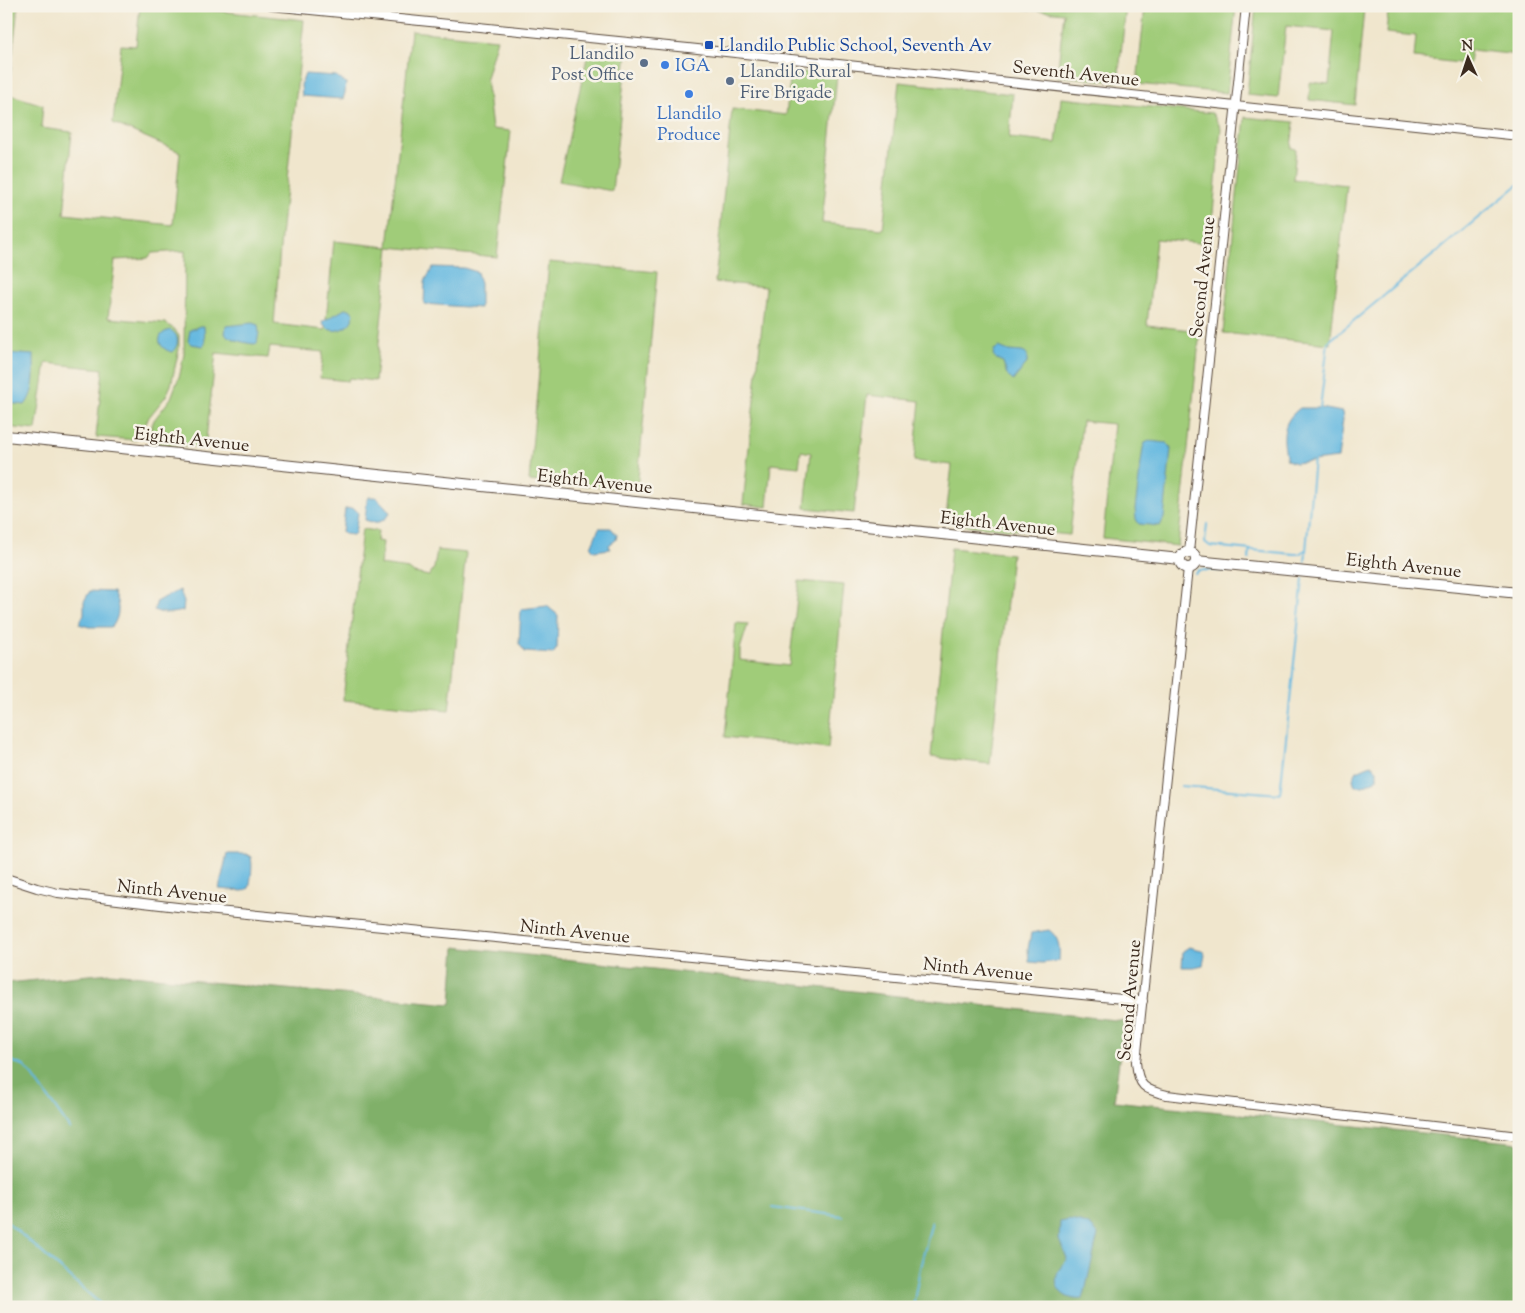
<svg xmlns="http://www.w3.org/2000/svg" width="1525" height="1313" font-family="'Sorts Mill Goudy',serif">
<style>
.green{fill:#a0cc79;stroke:#6e7b4c}
.forest{fill:#80b069;stroke:#5e6d44}
.water{fill:#63b8e0;stroke:#4f717f}
.lines{fill:none;stroke-linecap:round;stroke-linejoin:round}
.stream{stroke:#63b8e0;stroke-width:2}
.minor-casing{stroke:#564638;stroke-width:10}
.major-casing{stroke:#564638;stroke-width:12}
.minor{stroke:#fff;stroke-width:8}
.major{stroke:#fff;stroke-width:10}
.transit-dot{fill:#1a4fb4;stroke:#f7f3e8;stroke-width:2}
.service-dot{fill:#5c6f8a;stroke:#f7f3e8;stroke-width:2}
.shop-dot{fill:#3f7fe0;stroke:#f7f3e8;stroke-width:2}
.labels{text-anchor:middle;stroke-width:5;stroke-linejoin:round;paint-order:stroke}
.transit-label{font-size:18px;fill:#164399;stroke:#f7f3e8;text-anchor:start}
.service-label{font-size:18px;fill:#4e5e75;stroke:#f7f3e8;text-anchor:end}
.shop-label{font-size:18px;fill:#366cbe;stroke:#f7f3e8;text-anchor:start}
.street-label{font-size:18px;fill:#3b2a1e;stroke:#f7f3e8}
</style>
<rect width="100%" height="100%" fill="#f7f3e8"/>
<filter id="ink" filterUnits="userSpaceOnUse"><feTurbulence type="fractalNoise" baseFrequency=".02" numOctaves="2"/><feDisplacementMap in="SourceGraphic" scale="10" xChannelSelector="R" yChannelSelector="G"/><feConvolveMatrix kernelMatrix="1 2 1 2 8 2 1 2 1" color-interpolation-filters="sRGB"/></filter>
<filter id="wash" filterUnits="userSpaceOnUse"><feTurbulence type="fractalNoise" baseFrequency=".0096" numOctaves="4" result="noise"/><feDisplacementMap in="SourceGraphic" scale="20" xChannelSelector="R" yChannelSelector="G"/><feGaussianBlur stdDeviation="1.12" result="paint"/><feColorMatrix in="noise" values="0 0 0 0 0 0 0 0 0 0 0 0 0 0 0 0 0 1.4 0 .05"/><feComposite in="paint" operator="in"/></filter>
<g filter="url(#wash)">
<rect width="100%" height="100%" fill="#f0e6cd"/>
<!-- green -->
<path class="green" d="M6,6H18L8,94L43,105L41,128L72,132L64,214L173,225L180,152L113,123L121,45L136,46L140,6H170L304,20L281,236L274,324L325,330L334,241L388,247L411,31L497,39L486,78L492,129L511,131L497,257L389,247L375,381L349,378L348,381L320,378L323,352L270,347L268,358L216,353L205,448L153,442L149,433L154,420L171,398L180,374L184,354L185,251L152,253L148,258L115,260L108,318L165,323L174,329L179,336V349L171,385L166,396L149,417L145,425L144,432L136,440L96,437L103,369L46,363L36,430L6,427V244L10,209L6,208Z
M1014,6H1126L1118,82L1057,76L1064,13L1014,8Z
M1145,6H1236L1227,93L1137,84Z
M1256,6H1519V55L1471,50L1469,64L1414,58L1416,36L1386,33L1388,11L1364,9L1355,105L1309,100L1310,82L1329,84L1334,31L1286,26L1278,98L1247,95Z
M589,49L627,53L612,191L559,181Z
M791,71L837,75L822,223L883,229L899,82L1013,94L1009,138L1056,143L1061,98L1212,113L1221,128L1210,244L1156,239L1147,325L1200,331L1178,546L1103,538L1114,424L1082,421L1070,535L954,524L951,518L946,517L952,465L914,461L920,401L867,395L854,513L805,508L811,453L801,451L799,467L771,464L767,507L743,504L766,287L715,282L732,109L786,115Z
M1245,117L1294,122L1291,148L1296,149L1293,179L1347,185L1330,344L1223,333Z
M549,262L657,272L637,490L529,481Z
M362,529L378,531L377,541L383,542L380,565L409,569L414,573L429,576L434,568L437,550L466,553L449,710L343,700Z
M951,548L1012,554L990,764L931,757Z
M799,581L844,585L828,749L725,737L736,623L748,624L740,649V660L789,666Z"/>
<!-- forest -->
<path class="forest" d="M455,947L1124,1021L1114,1101L1519,1143V1307H6V983L110,973L451,1004Z"/>
<!-- water -->
<path class="water" d="M305,74L336,76L346,83L345,93L343,99L302,96L301,85Z
M433,267L464,268L477,272L480,284V308L424,304L425,281Z
M345,309H350L354,314C351,332 327,336 322,322Z
M252,323L258,325L259,332L257,344C247,344 232,340 225,334L226,326Z
M200,326H204L205,344L203,346L191,344L188,341L190,330Z
M170,330C179,334 180,345 172,352C158,349 154,334 170,330Z
M999,347L1009,351L1022,352L1027,354V363L1013,381L1007,375L1003,362L996,359L993,355L994,350Z
M6,353L34,355C34,372 36,391 25,405L6,403Z
M1300,408H1321L1342,412L1343,419L1338,458L1295,463L1287,460C1282,438 1281,422 1300,408Z
M1149,441L1167,443L1171,449L1164,518L1160,526L1139,524L1136,519L1135,509L1143,448L1145,443Z
M369,497H376L385,506L390,513C383,523 377,524 365,520L367,501Z
M352,508L355,509L358,513L355,533L353,535L344,534L342,532L345,509Z
M599,528H611L617,535L616,540L609,545L610,549L594,551L591,547Z
M180,590L184,602L183,611C173,613 164,615 154,610L157,601Z
M90,591L113,592C120,604 120,616 112,627H89L79,624L84,614V601Z
M547,606L558,615L557,648L553,654L525,652L519,644L521,609Z
M1371,765L1377,770V779L1363,786H1355L1353,779L1357,771Z
M227,854H246L251,857C253,867 251,879 249,888L243,891L219,889Z
M1049,930C1060,938 1060,949 1059,961L1042,963L1029,962L1028,949L1031,933Z
M1189,947L1202,950L1205,955L1203,965L1194,967H1182L1183,951Z
M1068,1220C1081,1222 1089,1222 1098,1234L1084,1296L1082,1299C1068,1301 1053,1291 1057,1275C1058,1268 1065,1264 1067,1258L1059,1240L1060,1222Z"/>
<g class="lines">
<!-- stream -->
<path class="stream" d="M1320,409L1328,342L1519,184
M1207,524L1205,542L1210,546L1294,554H1299L1305,550
M1249,559L1250,550
M1305,563L1314,458
M1195,574L1199,570L1248,571
M1181,786L1280,794L1303,579
M6,1059L24,1066L33,1076L70,1129
M772,1207L842,1216
M6,1221L104,1307
M913,1307L920,1268L932,1221"/>
</g>
</g>
<g filter="url(#ink)">
<g class="lines">
<defs>
<path id="minor" d="M271,6L688,48L1519,136
M1189,552L1246,6
M1188,568L1136,1062C1138,1086 1144,1090 1167,1095L1519,1136
M6,878L37,888L58,893L186,908L1143,1001"/>
<path id="major" d="M6,436L1180,559
M1180 560a8 8 0 1 1 16 0a8 8 0 1 1-16 0Z
M1196,561L1519,593"/>
</defs>
<!-- minor casing -->
<use href="#minor" class="minor-casing"/>
<!-- major casing -->
<use href="#major" class="major-casing"/>
<!-- minor -->
<use href="#minor" class="minor"/>
<!-- major -->
<use href="#major" class="major"/>
</g>
</g>
<!-- markers -->
<rect class="transit-dot" x="704" y="40" width="10" height="10" rx="2.5"/>
<g class="service-dot">
<circle cx="644" cy="63" r="5"/>
<circle cx="730" cy="81" r="5"/>
</g>
<g class="shop-dot">
<circle cx="665" cy="65" r="5"/>
<circle cx="689" cy="94" r="5"/>
</g>
<g class="labels">
<!-- transit labels -->
<g class="transit-label">
<text x="719" y="51">Llandilo Public School, Seventh Av</text>
</g>
<!-- service labels -->
<g class="service-label">
<text x="634" y="59">Llandilo<tspan x="634" dy="21">Post Office</tspan></text>
<text x="740" y="77" text-anchor="start">Llandilo Rural<tspan x="740" dy="21">Fire Brigade</tspan></text>
</g>
<!-- shop labels -->
<g class="shop-label">
<text x="675" y="71">IGA</text>
<text x="689" y="119" text-anchor="middle">Llandilo<tspan x="689" dy="21">Produce</tspan></text>
</g>
<!-- street labels -->
<g class="street-label">
<text transform="translate(1076 73) rotate(6)" y="6">Seventh Avenue</text>
<text transform="translate(1202 277) rotate(-84)" y="6">Second Avenue</text>
<text transform="translate(192 439) rotate(6)" y="6">Eighth Avenue</text>
<text transform="translate(595 481) rotate(6)" y="6">Eighth Avenue</text>
<text transform="translate(998 523) rotate(6)" y="6">Eighth Avenue</text>
<text transform="translate(1404 565) rotate(6)" y="6">Eighth Avenue</text>
<text transform="translate(172 891) rotate(6)" y="6">Ninth Avenue</text>
<text transform="translate(575 931) rotate(6)" y="6">Ninth Avenue</text>
<text transform="translate(978 969) rotate(6)" y="6">Ninth Avenue</text>
<text transform="translate(1129 1000) rotate(-85)" y="6">Second Avenue</text>
</g>
</g>
<!-- margin -->
<rect width="1525" height="1313" fill="none" stroke="#f7f3e8" stroke-width="25"/>
<!-- north arrow -->
<g transform="translate(1468 58) rotate(357)" stroke="#f7f3e8" stroke-width="4" paint-order="stroke">
<path d="M0-4L9 19L0 12L-9 19Z" fill="#3b2a1e"/>
<text y="-8" font-size="14" font-weight="bold" text-anchor="middle" fill="#3b2a1e">N</text>
</g>
</svg>
